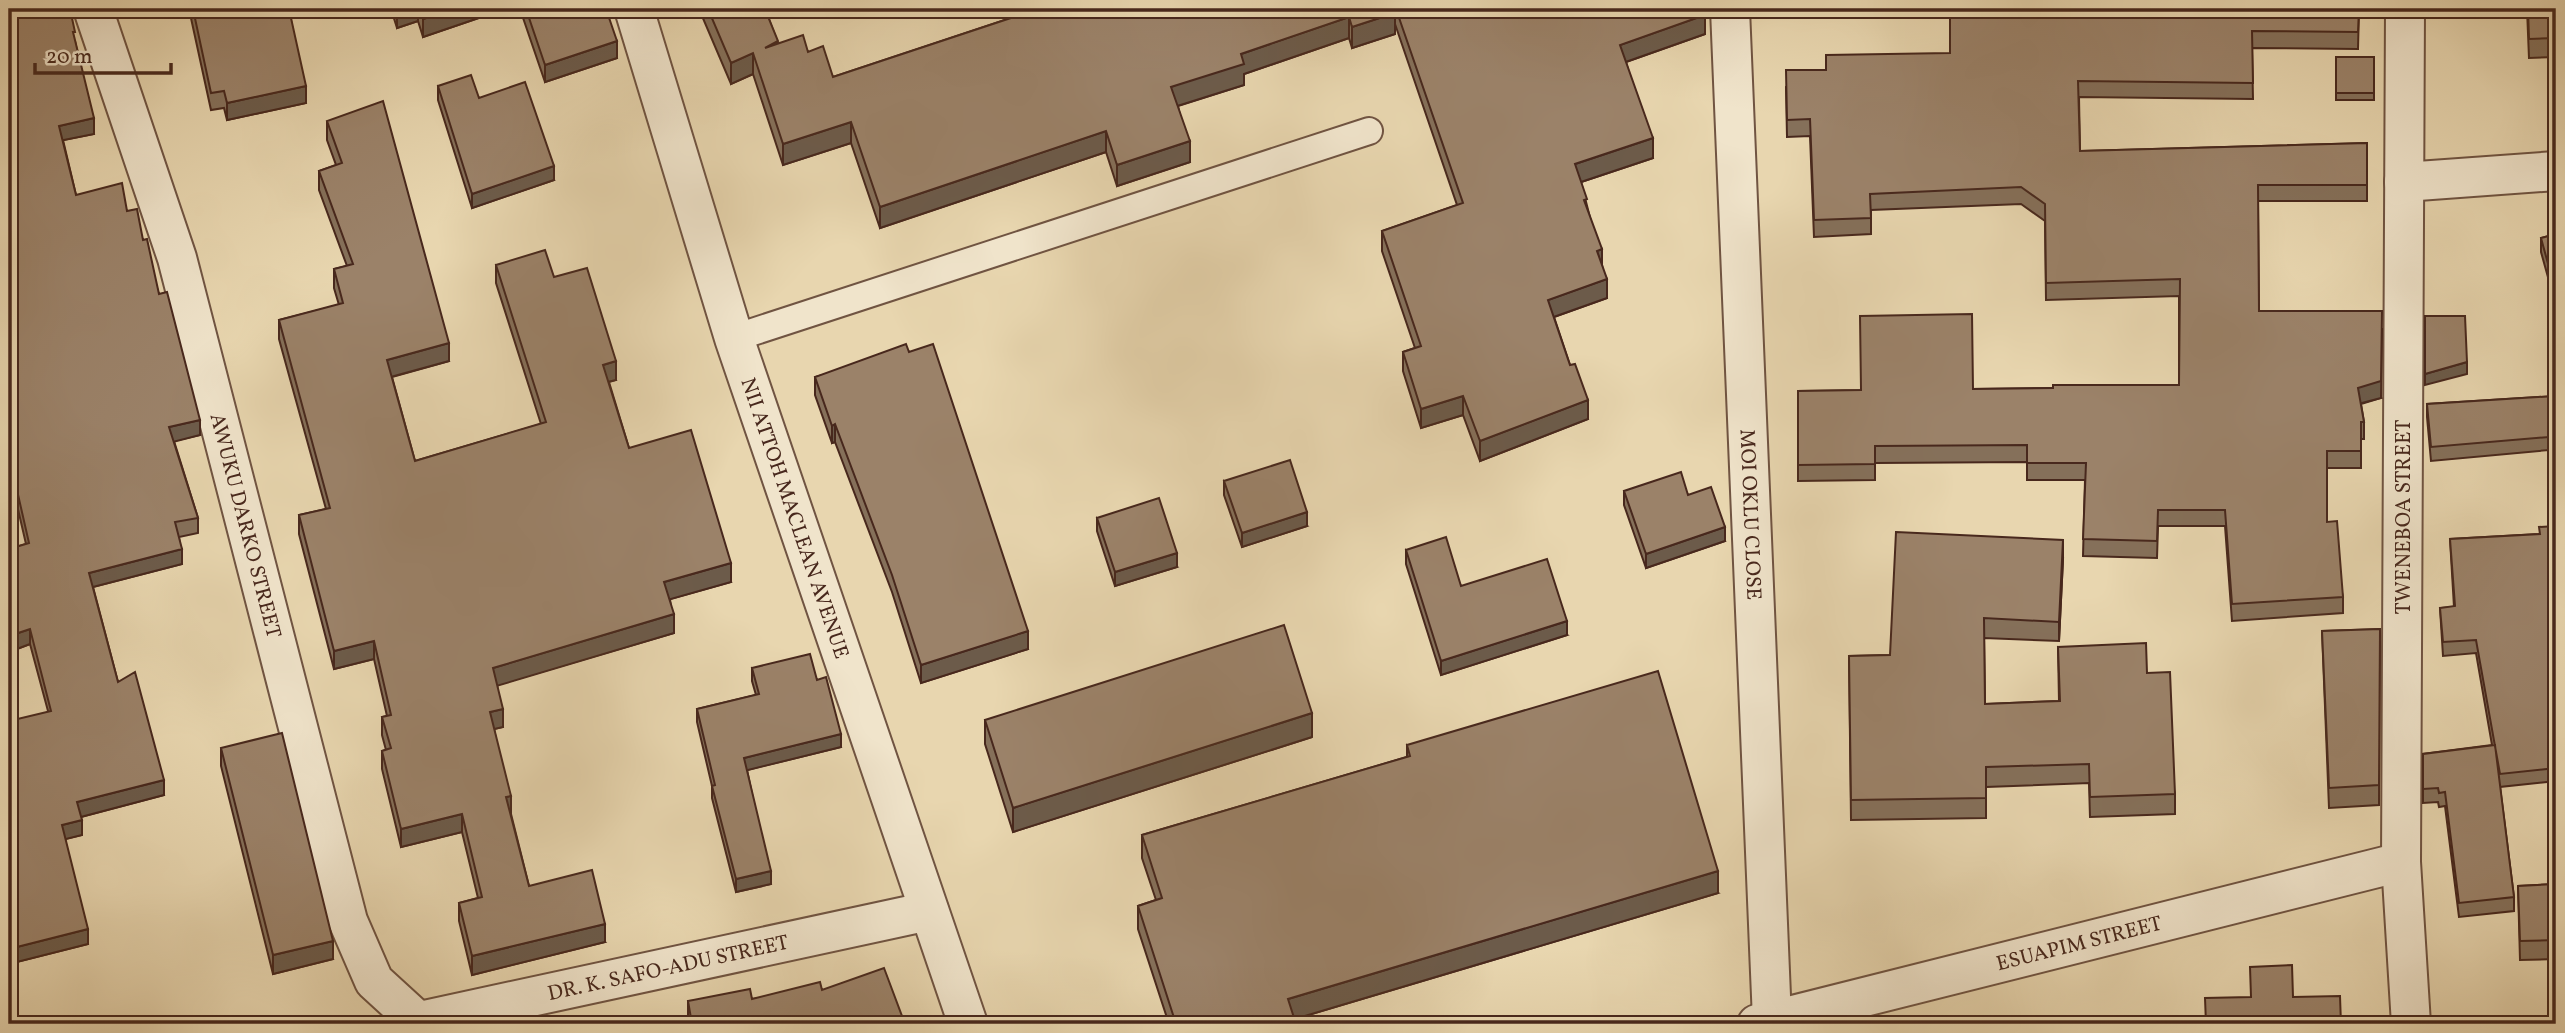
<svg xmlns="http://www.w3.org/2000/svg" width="2565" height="1033" font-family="Vollkorn,serif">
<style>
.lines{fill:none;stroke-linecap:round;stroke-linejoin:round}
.service-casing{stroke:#705442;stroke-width:30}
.minor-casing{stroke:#705442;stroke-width:42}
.tertiary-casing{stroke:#705442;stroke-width:42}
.service{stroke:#f0e4cb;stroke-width:26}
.minor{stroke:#f0e4cb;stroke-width:38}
.tertiary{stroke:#f0e4cb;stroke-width:38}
.wall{fill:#85705a;stroke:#48281d;stroke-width:2}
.shaded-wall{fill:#6c5b4a;stroke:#48281d;stroke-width:2}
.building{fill:#9b8269;stroke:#48281d;stroke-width:2}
.labels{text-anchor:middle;stroke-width:6;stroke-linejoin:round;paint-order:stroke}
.street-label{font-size:21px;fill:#48281d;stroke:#f0e4cb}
</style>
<rect width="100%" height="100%" fill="#e8d6af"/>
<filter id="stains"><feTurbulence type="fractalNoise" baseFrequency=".00286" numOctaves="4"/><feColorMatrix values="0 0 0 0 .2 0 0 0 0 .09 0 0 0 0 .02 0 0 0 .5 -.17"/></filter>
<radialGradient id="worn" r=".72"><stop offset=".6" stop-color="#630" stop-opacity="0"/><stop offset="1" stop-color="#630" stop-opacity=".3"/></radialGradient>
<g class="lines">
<defs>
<path id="service" d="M734,338L1369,131"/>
<g id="minor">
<path id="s1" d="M93,9L177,258L348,921L374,981L421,1024"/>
<path id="s2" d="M1730,9L1772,1020"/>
<path d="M2405,9L2401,862L2411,1024"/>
<path d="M2404,182L2556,171"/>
<path id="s3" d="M406,1024L929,911"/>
<path id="s4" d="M1757,1024L2401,862"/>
</g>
<g id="tertiary">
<path id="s5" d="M634,9L734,338L968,1024"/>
</g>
</defs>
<!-- service casing -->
<use href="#service" class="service-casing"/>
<!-- minor casing -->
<use href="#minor" class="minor-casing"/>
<!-- tertiary casing -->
<use href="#tertiary" class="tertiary-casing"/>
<!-- service -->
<use href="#service" class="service"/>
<!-- minor -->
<use href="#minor" class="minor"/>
<!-- tertiary -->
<use href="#tertiary" class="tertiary"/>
</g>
<!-- wall -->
<path class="wall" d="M9,9L75,41L94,134L63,140L76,195L127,211L143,240L200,435L174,441L198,518V533L179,537L182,564L93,587L118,682L164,795L81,817L82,835L65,839L88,944L9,964L48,711L30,644L9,652V549L26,544L9,470Z
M189,9H289L306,103L227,120L224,108L211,110Z
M391,9H505L423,37L418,21L397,28Z
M520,9H606L617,58L545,82Z
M699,9H765L778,43L808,52L833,77L1038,9H1703L1705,34L1626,62L1653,158L1581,182L1602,265L1607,298L1554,317L1588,419L1480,461L1463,415L1421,428L1403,371V352L1415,348L1382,251V231L1457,205L1395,24V34L1352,48L1349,38L1244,74V85L1178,106L1190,162L1117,186L1106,152L880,228L851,143L783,165L753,74L731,84Z
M2359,9L2358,49L2252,48L2253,99L2079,97L2080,151L2367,143V201H2258L2259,311L2381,398L2361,404L2364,422V439H2361V468H2327V522L2343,597V613L2232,621L2225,526H2158L2157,558L2083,556L2085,480H2027V462L1875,463V480L1798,481V391L2053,388L2179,385V296L2046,300L2045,221L2021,204L1871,210V234L1814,237L1810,136L1787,137L1786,87L1826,70Z
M2527,9H2556V57L2529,58Z
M2336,57H2374V100H2336Z
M438,86L479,98L554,180L472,208L438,100Z
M327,121L449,361L392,377L415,461L541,424L496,283V265L554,277L616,380L609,382L629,448L731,582L670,599L674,633L497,685L503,727L494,729L511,814L529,886L605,942L472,975L459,921V903L478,898L462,832L401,847L382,769V751L386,750L382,735V717L387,716L374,659L334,669L299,534V515L326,509L279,339V320L339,305L334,288V269L347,266L319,190V171L336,165L327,140Z
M2556,234V306L2541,252V238Z
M909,352L1028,649L921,683L892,592L835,442L832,443L815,395V377Z
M2556,396V468H2551L2549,450L2431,461L2427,417V404Z
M1224,481L1307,526L1242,547L1224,495Z
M1624,491L1688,495L1725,541L1646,568L1624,505Z
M2556,509V781L2500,787L2514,897V911L2459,917L2445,806L2439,807L2438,802L2423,803V754L2492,745L2476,653L2443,656L2440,608L2454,607L2450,539L2539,534L2556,526Z
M1097,518L1177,567L1115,586L1097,531Z
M1406,550L1461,586L1567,635L1441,675L1406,564Z
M2063,559L2059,641L1984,638L1985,704L2059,701L2058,647L2147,673L2175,794V814L2090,817L2089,783L1986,787V818L1851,820L1849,656L1890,655Z
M2380,629L2379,805L2329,808L2322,631Z
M752,668L817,680L841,747L747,770L771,884L736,892L712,798V786L697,722V709L756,695L752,681Z
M985,720L1312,737L1013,832L985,744Z
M1407,745L1718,893L1295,1019L1296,1024H1169L1138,929V906L1156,900L1142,858V835L1407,757Z
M221,748L333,959L273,974L221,766Z
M2556,884V959L2520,960L2518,886Z
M822,990L905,1024H689L688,1017V1001L752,999Z"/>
<!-- shaded-wall -->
<path class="shaded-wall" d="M405,9H418V21L397,28V11Z
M455,9H505L423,37V19Z
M1395,13V34L1352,48V27Z
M1705,15V34L1620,64V45Z
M1349,17V38L1244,74V85L1171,108V87L1241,54Z
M617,41V58L545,82V65Z
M753,53V74L731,84V63Z
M306,86V103L227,120V103Z
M94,118V134L59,141V126Z
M851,122V143L783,165V144Z
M1106,131V152L880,228V207Z
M1653,138V158L1575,184V164Z
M1190,141V162L1117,186V165Z
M554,166V180L472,208V194Z
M1602,249V268L1597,251Z
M1607,279V298L1548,319V300Z
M2382,328L2381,398L2358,404V388Z
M449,343V361L387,378V360Z
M616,361V380L603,383V365Z
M2467,362V374L2425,385V374Z
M1463,396V415L1421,428V409Z
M1588,400V419L1480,461V441Z
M200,420V435L169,443V427Z
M835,424V442L832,443V426Z
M1307,512V526L1242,547V533Z
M1725,527V541L1646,568V554Z
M2063,540V559L2059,641V622Z
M182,549V564L89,588V573Z
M1177,553V567L1115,586V572Z
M731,563V582L664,601V582Z
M674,614V633L493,687V668Z
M1567,621V635L1441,675V661Z
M30,629V644L9,652V636Z
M1028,631V649L921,683V665Z
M374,641V659L334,669V651Z
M503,709V727L490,730V712Z
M1312,713V737L1013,832V808Z
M841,734V747L744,771V758Z
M164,780V795L77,818V802Z
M511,796V814L506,816V797Z
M462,814V832L401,847V829Z
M82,820V835L62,840V825Z
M771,871V884L736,892V879Z
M1718,871V893L1288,1021V999Z
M605,924V942L472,975V956Z
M88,929V944L9,964V949Z
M333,941V959L273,974V955Z"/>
<!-- building -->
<path class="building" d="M9,9H70L75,32H73L94,118L59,126L76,195L122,183L127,211L137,209L143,240L147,239L159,294L167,292L200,420L169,427L198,518L175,522L182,549L89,573L118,682L135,672L164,780L77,802L82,820L62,825L88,929L9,949V721L51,711L30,629L9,636V553H10L9,549L29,543L9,455Z
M193,9H289L306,86L227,103L224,91L211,93Z
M419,9H455L423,19Z
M526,9H606L617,41L545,65Z
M708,9H765L778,41L765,48L803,35L808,52L823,46L833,77L1038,9H1393L1395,13L1352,27L1349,17L1241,54L1244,64L1171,87L1190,141L1117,165L1106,131L880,207L851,122L783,144L753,53L731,63Z
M1396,9H1703L1705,15L1620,45L1653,138L1575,164L1587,199L1584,200L1602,249L1597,251L1607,279L1548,300L1570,365L1575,364L1588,400L1480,441L1463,396L1421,409L1403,352L1421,346L1382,231L1463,203Z
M1950,9H2359L2358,32L2252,31L2253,83L2078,81L2080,151L2367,143V185H2258L2259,311H2382L2381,381L2358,388L2364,422H2361V451H2327V522L2337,521L2343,597L2232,604L2225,510H2158L2157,541L2083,539L2086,463H2027V445L1875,446V464L1798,465V391L1861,390L1860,316L1972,314L1973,389L2053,388V385H2179L2180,279L2046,283L2045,204L2021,187L1870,194L1871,218L1814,220L1810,119L1787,120L1786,70H1826V55L1950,53Z
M2528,9H2556V38L2529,39Z
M2336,57H2374V93H2336Z
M471,75L479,98L525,82L554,166L472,194L438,86Z
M383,101L449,343L387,360L415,461L546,422L496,265L545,250L554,277L587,268L616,361L603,365L629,448L691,430L731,563L664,582L674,614L493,668L503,709L490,712L511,796L506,797L529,886L592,870L605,924L472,956L459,903L482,897L462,814L401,829L382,751L391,748L382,717L391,715L374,641L334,651L299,515L330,508L279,320L343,303L334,269L353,264L319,171L342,163L327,121Z
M2556,234V293L2541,238Z
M2425,316H2465L2467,362L2425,374Z
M906,344L909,352L933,344L1028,631L921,665L892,575L835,424L832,426L815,377Z
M2556,396V454H2551L2549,437L2431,447L2427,404Z
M1290,460L1307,512L1242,533L1224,481Z
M1681,472L1688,495L1711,487L1725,527L1646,554L1624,491Z
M1159,498L1177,553L1115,572L1097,518Z
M2556,526V768L2500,774L2476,640L2443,642L2440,608L2455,606L2450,539L2540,534L2539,527Z
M1896,532L2063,540L2059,622L1984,618L1985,704L2060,701L2058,647L2146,643L2147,673L2170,672L2175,794L2090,797L2089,764L1986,767V798L1851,800L1849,656L1890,655Z
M1446,537L1461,586L1547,559L1567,621L1441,661L1406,550Z
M1284,625L1312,713L1013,808L985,720Z
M2380,629L2379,785L2329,788L2322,631Z
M810,654L817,680L826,677L841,734L744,758L771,871L736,879L712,786L715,785L697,709L759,694L752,668Z
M1658,671L1718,871L1288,999L1296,1024H1176L1138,906L1162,898L1142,835L1410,756L1407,745Z
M282,733L333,941L273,955L221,748Z
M2495,745L2514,897L2459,903L2445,792L2439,793L2438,788L2423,789V754Z
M2556,884V940L2520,941L2518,886Z
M2292,965L2293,997L2340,996L2341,1024H2206L2205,998L2251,997L2250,967Z
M884,968L905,1024H692L688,1001L750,989L752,999L820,982L822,990Z"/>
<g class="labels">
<!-- street labels -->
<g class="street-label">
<text dy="7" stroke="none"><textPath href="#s2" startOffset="506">MOI OKLU CLOSE</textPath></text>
<text transform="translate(2403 517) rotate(-90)" y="7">TWENEBOA STREET</text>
<text dy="7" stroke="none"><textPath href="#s5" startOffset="534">NII ATTOH MACLEAN AVENUE</textPath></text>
<text dy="7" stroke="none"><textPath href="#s1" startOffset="539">AWUKU DARKO STREET</textPath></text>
<text dy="7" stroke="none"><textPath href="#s4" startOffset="332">ESUAPIM STREET</textPath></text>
<text dy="7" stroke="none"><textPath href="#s3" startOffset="268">DR. K. SAFO-ADU STREET</textPath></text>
</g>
</g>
<!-- margin -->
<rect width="2565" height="1033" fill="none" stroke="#e8d6af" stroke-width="35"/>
<rect x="10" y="10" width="2544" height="1012" fill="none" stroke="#48281d" stroke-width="3.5"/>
<rect x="18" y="18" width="2530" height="998" fill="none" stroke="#48281d" stroke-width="2"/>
<!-- scale -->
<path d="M35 63v10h136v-10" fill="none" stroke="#48281d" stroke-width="3.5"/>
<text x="46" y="63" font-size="21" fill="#48281d" stroke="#f0e4cb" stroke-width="5" paint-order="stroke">20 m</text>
<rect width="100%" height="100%" filter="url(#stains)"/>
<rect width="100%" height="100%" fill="url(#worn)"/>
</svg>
